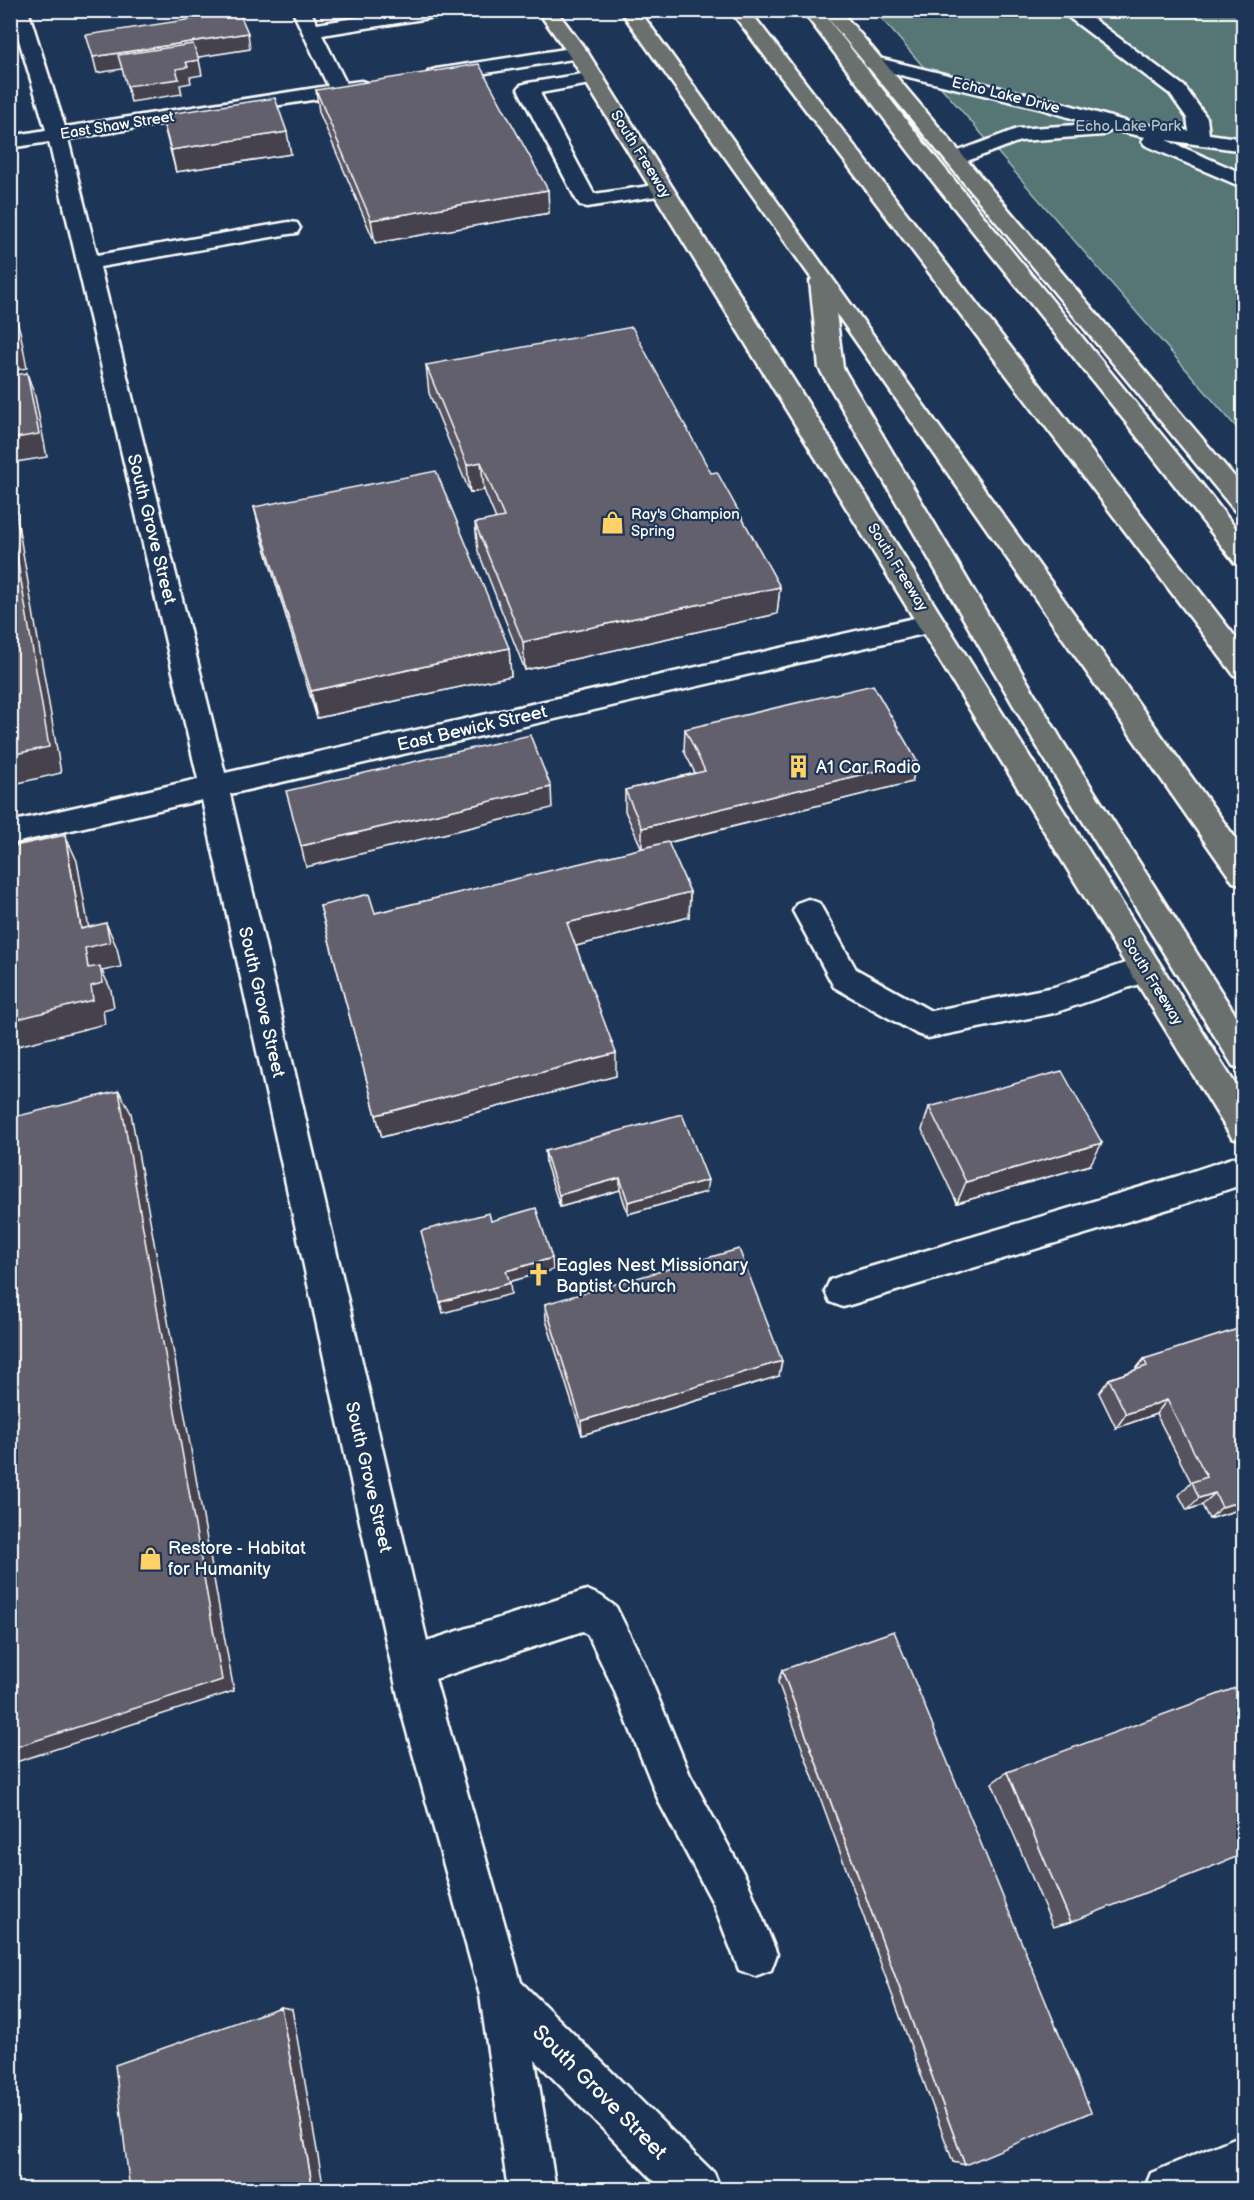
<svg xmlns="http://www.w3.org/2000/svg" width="1254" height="2200" font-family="'Balsamiq Sans',sans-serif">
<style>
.green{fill:#547675;stroke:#aababa;stroke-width:1.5}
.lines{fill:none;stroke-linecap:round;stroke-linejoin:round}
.minor-casing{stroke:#fff;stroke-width:5}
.major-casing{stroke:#fff;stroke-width:5}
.highway-casing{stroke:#fff;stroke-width:5}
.minor{fill:#1d3557;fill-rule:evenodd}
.major{fill:#6b706d;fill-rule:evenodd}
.highway{fill:#6b706d;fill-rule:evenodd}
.wall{fill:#55535f;stroke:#fff;stroke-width:1.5}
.shaded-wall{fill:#45434d;stroke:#fff;stroke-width:1.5}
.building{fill:#63606e;stroke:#fff;stroke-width:1.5}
.labels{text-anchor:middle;stroke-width:4.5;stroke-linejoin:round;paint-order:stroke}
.far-street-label{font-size:15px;fill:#fff;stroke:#1d3557}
.far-park-label{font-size:15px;fill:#b2c1c1;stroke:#1d3557}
.far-poi-label{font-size:15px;fill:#fff;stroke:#1d3557;text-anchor:start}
.street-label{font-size:18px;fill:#fff;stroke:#1d3557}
.poi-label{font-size:18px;fill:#fff;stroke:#1d3557;text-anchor:start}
.near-street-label{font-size:21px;fill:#fff;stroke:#1d3557}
</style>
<rect width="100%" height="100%" fill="#1d3557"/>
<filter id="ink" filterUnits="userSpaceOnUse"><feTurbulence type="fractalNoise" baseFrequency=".0167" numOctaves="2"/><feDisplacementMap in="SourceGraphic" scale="12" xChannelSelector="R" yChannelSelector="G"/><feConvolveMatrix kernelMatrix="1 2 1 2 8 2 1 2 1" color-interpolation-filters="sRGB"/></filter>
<g filter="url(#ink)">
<!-- green -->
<path class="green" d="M875,11H1243V435Z"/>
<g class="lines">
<defs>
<path id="minor" d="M10,10H28L65,127L328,86L294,14L296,10H310L317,24L404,10H451L449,14L442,16L322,35L346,83L361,81L368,83L371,87L368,91L68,139L97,255L289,222L297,223L300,228L297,233L289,234L100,267L225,773L932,614L941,617L945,623L941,629L932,632L230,794L427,1641L587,1590L601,1596L616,1607L643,1661L690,1775L746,1878L777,1954L771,1970L755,1976L739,1970L714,1905L660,1804L613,1687L588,1635L583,1631L435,1679L521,1982L714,2173L721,2190H663L535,2060L556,2190H508L480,1995L402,1714L202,800L10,844V822L198,779L49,142L10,148V136L46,130Z
M1059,10H1081L1184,86L1207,118L1209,134L1244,139V151L1166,140L1244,174V188L1145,145L1142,141L1145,137L1112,130L1103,135L1020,141L962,163H948L945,159L948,155L1017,129L1091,124L1042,109L867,67L864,63L867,59L874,57L1055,101L1128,122L1189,131L1187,118L1170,94Z
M578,47L585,49L588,53L585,57L436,81L429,79L426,75L429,71L436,69Z
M594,72L601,74L604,78L601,82L540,93L594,194L663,184L670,186L673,190L670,194L587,207L580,205L577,201L518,89L521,85L528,83Z
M808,899L819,903L856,969L931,1011L1054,987L1146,956L1157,960L1162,969L1157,978L1054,1013L928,1038L917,1034L834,987L793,911L797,903Z
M1244,1154V1184L1175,1207L843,1307L830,1302L825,1291L830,1280L843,1275L1175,1177Z
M1244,2134V2181L1224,2190H1144L1151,2173Z"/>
<path id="major" d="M537,10H556L588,53L1244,1098V1142L1232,1138L569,55Z
M821,10H840L1244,488V513L1235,511Z"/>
<path id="highway" d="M620,10H639L1244,850V885L1233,882L836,313L843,368L1061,739L1244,1028V1069L1233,1066L1041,753L819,368L810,281L812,279Z
M730,10H749L1244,648V677L1234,675Z
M802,10H821L925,144L1200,482L1244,539V565L1235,563L1128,425L910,153Z"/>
</defs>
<!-- minor casing -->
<use href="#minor" class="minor-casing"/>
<!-- major casing -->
<use href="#major" class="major-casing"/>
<!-- highway casing -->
<use href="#highway" class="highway-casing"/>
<!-- minor -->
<use href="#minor" class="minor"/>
<!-- major -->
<use href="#major" class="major"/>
<!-- highway -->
<use href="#highway" class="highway"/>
</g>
<!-- wall -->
<path class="wall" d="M316,90L548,190L549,213L375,243L319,112Z
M161,115L291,154L176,172Z
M426,365L711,473L780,587L777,614L525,670L478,551L475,523L496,519L484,490L470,493L429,393Z
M254,507L509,648L511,676L317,718L261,535Z
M685,729L917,761L912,782L668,843L690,892L689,917L576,946L616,1076L382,1137L320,906L375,913L642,849L625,811V790L695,773L684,751Z
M929,1107L1090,1165L957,1203L922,1130Z
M545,1151L706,1192L628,1214L620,1190L560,1207L546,1164Z
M545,1304L779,1376L582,1435L546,1320Z
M1244,1332V1508L1209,1519L1202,1505L1187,1510L1179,1495L1191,1482L1156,1414L1116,1428L1099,1393L1109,1379L1135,1370L1144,1359Z
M782,1670L965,2165L953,2162L778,1682Z
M1007,1772L1071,1922L1053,1927L992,1783Z"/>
<!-- shaded-wall -->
<path class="shaded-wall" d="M248,33L250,49L97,73L93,57Z
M199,60L202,75L190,77L191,83L180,85L182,94L131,102L127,86L186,62Z
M287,132L291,154L176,172L171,150Z
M548,190L549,213L375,243L371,220Z
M12,308L20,331L27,368L10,371Z
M27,373L35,396L47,457L10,463V439Z
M481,462L484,490L470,493L467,465Z
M10,478L61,773L10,785Z
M780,587L777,614L525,670L523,642Z
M509,648L511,676L317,718L311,691Z
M917,761L912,782L642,849V828Z
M551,787L552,808L306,867L301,846Z
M65,835L77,861L92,946L106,923L117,948L121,967L102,971L111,990L114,1007L103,1010L105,1024L10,1048V1021L88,968Z
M690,892L689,917L568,948L567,923Z
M616,1053V1076L382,1137L376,1115Z
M119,1091L131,1113L234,1691L10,1764V1749Z
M1102,1143L1090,1165L957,1203L966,1182Z
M620,1178V1190L560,1207L559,1195Z
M708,1180L706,1192L628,1214V1202Z
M552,1258L553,1270L508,1282L506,1271Z
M510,1283L511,1294L443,1313L440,1302Z
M782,1361L779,1376L582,1435L581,1421Z
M1167,1400L1156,1414L1116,1428L1126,1414Z
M1215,1493L1202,1505L1187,1510L1199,1498Z
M1244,1500V1508L1209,1519L1222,1507Z
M281,2007L292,2009L324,2190H313Z"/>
<!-- building -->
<path class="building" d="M239,12L248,33L93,57L86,35Z
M193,44L199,60L186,62L188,67L176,69L179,79L127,86L118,55Z
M479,64L548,190L371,220L316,90Z
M275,98L287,132L171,150L161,115Z
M10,308H12L18,345L10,347Z
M632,327L711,473L717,472L780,587L523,642L475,523L504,517L481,462L467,465L426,365Z
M27,373L39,434L10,439V376Z
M436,471L509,648L311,691L254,507Z
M10,515L49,747L10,755Z
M873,685L917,761L642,828L625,790L705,771L685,729Z
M530,735L551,787L301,846L286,791Z
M65,835L81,929L106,923L110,942L85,948L88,968L100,966L103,983L91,986L93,1000L10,1021V847Z
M668,842L690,892L567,923L616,1053L376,1115L320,906L369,894L375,913Z
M1062,1071L1102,1143L966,1182L929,1107Z
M119,1091L222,1680L10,1749V1118Z
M682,1114L708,1180L628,1202L620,1178L559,1195L545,1151Z
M536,1208L552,1258L506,1271L510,1283L440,1302L421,1231L489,1213L491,1221Z
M739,1249L782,1361L581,1421L545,1304Z
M1241,1328L1244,1332V1500L1222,1507L1215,1493L1199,1498L1192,1482L1207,1477L1167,1400L1126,1414L1109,1379L1147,1366L1144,1359Z
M894,1631L1091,2112L965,2165L782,1670Z
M1238,1687L1244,1699V1854L1071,1922L1007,1772Z
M281,2007L313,2190H130L115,2065Z"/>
</g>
<!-- icons -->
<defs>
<symbol id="shop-bare" viewBox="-9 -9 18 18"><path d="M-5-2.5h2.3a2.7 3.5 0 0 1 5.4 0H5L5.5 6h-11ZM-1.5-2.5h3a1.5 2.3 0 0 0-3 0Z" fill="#ffd166" stroke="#1d3557" stroke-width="2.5" paint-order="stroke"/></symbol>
<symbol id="building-bare" viewBox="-9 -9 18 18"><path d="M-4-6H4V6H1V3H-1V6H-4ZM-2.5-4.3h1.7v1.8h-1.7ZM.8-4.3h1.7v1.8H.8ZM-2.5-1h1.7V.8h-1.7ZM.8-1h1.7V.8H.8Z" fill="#ffd166" stroke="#1d3557" stroke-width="2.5" paint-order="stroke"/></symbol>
<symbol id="church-bare" viewBox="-9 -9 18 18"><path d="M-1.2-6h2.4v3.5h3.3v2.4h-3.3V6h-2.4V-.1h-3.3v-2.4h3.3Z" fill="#ffd166" stroke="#1d3557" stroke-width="2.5" paint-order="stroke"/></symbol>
</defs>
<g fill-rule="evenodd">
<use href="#shop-bare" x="596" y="506" width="33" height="33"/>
<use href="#building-bare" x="782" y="750" width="33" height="33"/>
<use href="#church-bare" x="522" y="1258" width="33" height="33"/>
<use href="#shop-bare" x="134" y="1542" width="33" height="33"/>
</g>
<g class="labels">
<!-- far-street labels -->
<g class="far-street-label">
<text transform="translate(1006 95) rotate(14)" y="5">Echo Lake Drive</text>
<text transform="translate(117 125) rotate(-9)" y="5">East Shaw Street</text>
<text transform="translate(641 154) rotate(58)" y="5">South Freeway</text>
<text transform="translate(898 567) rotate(58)" y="5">South Freeway</text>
<text transform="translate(1153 981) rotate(58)" y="5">South Freeway</text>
</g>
<!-- far-park labels -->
<g class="far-park-label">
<text x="1128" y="131">Echo Lake Park</text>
</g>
<!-- far-poi labels -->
<g class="far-poi-label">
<text x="631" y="519">Ray's Champion<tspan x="631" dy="17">Spring</tspan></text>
</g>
<!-- street labels -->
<g class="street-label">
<text transform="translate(152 529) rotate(76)" y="6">South Grove Street</text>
<text transform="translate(472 728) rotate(-13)" y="6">East Bewick Street</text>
<text transform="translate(262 1002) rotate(77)" y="6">South Grove Street</text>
<text transform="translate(369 1477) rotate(77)" y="6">South Grove Street</text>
</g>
<!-- poi labels -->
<g class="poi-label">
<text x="816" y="773">A1 Car Radio</text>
<text x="556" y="1271">Eagles Nest Missionary<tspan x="556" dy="21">Baptist Church</tspan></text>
<text x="168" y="1554">Restore - Habitat<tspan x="168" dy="21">for Humanity</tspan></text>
</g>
<!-- near-street labels -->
<g class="near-street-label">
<text transform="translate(600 2092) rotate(45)" y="7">South Grove Street</text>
</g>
</g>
<!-- margin -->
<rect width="1254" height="2200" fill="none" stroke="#1d3557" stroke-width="36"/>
<rect x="18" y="18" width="1218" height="2164" fill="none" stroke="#fff" stroke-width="2" filter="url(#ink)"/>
</svg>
